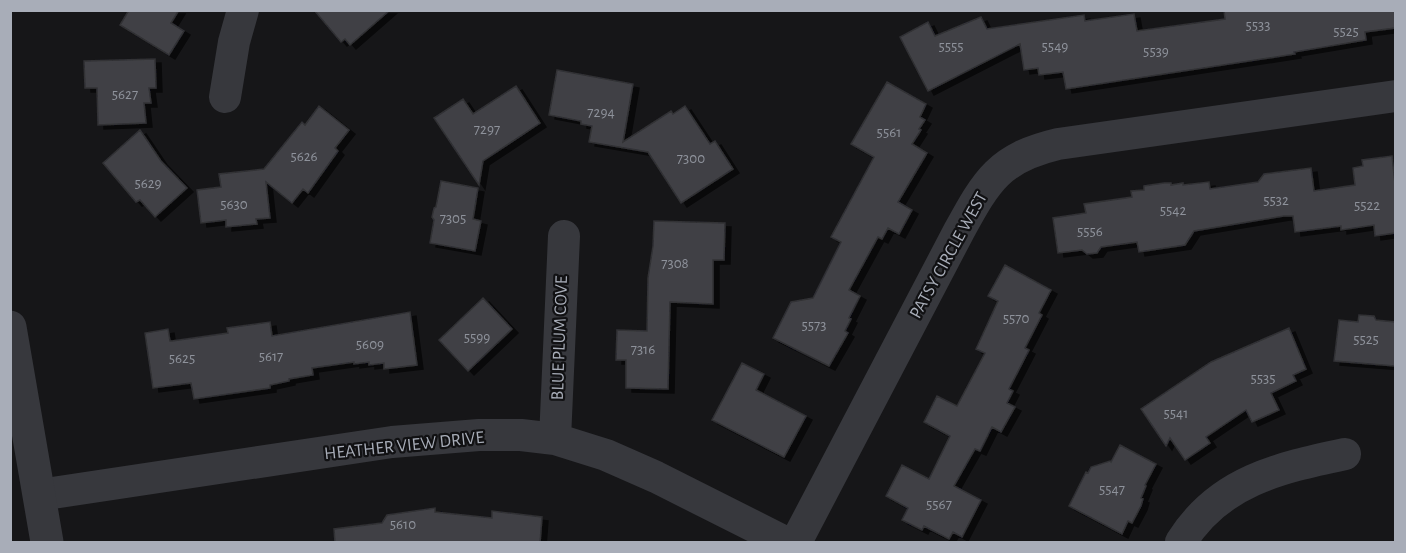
<svg xmlns="http://www.w3.org/2000/svg" width="1406" height="553" font-family="'Alegreya Sans',sans-serif">
<style>
.building{fill:#404145;stroke:#303034;stroke-width:1.5;filter:url(#shadow)}
.lines{fill:none;stroke-linecap:round;stroke-linejoin:round}
.minor{stroke:#37383d;stroke-width:32}
.tertiary{stroke:#37383d;stroke-width:33}
.labels{text-anchor:middle;stroke-width:4.5;stroke-linejoin:round;paint-order:stroke}
.number-label{font-size:15px;fill:#8e929b}
.street-label{font-size:18px;fill:#a8adb8;stroke:#111113}
</style>
<defs>
<filter id="shadow"><feDropShadow dx="6" dy="4" stdDeviation="0" flood-color="#0009"/></filter>
</defs>
<rect width="100%" height="100%" fill="#161618"/>
<!-- building -->
<path class="building" d="M129,10H179L171,23L184,31L169,55L120,25Z
M314,10H390L350,45L345,39L341,42Z
M1224,10H1395V28L1365,32L1366,40L1294,52L1295,54L1066,89L1063,72L1039,75L1038,68L1024,70L1020,44L928,91L900,37L928,22L935,36L981,17L987,29L1084,15L1085,21L1134,14L1137,31L1225,19Z
M155,59L156,88H149L151,103H144L146,123L98,125L97,88H85L84,61Z
M557,70L633,84L623,142L671,111L673,114L685,106L710,144L715,141L733,169L681,203L648,152L589,142L592,126L581,124V121L549,115Z
M887,82L926,104L920,117L925,120L919,129L921,130L912,144L927,153L898,202L912,210L899,234L888,228L882,239L878,237L849,290L860,296L849,318L851,319L845,331L848,333L829,366L773,338L791,302L813,298L841,242L831,237L874,157L851,144Z
M516,86L540,123L483,161L479,185L434,118L463,99L473,114Z
M319,106L349,130L335,148L338,151L308,193L303,189L292,203L266,182L270,218L256,219L257,224L226,227V220L201,223L197,190L221,187L219,174L264,169L302,122L305,125Z
M140,130L161,161L187,188L155,217L140,200L136,202L103,163Z
M1392,156L1395,184V233L1375,236L1374,225L1341,230V226L1295,232L1293,216H1284L1194,231L1185,245L1139,252L1137,242L1101,247L1097,253L1087,254L1082,250L1058,253L1053,218L1086,213L1084,204L1132,197L1131,191L1144,190V186L1164,183H1171V185L1183,183V185L1209,182L1210,189L1258,182L1264,174L1311,168L1314,191L1355,185L1353,168L1363,166L1362,160Z
M441,181L478,188L473,219L481,221L475,251L430,243L434,220L432,217L434,208L436,207Z
M654,221L725,223L724,260H713V304L670,302L668,389L626,388V360H616L617,330L647,331L648,278L653,246Z
M1005,265L1051,290L1039,313L1042,315L1025,348L1029,350L1009,389L1013,391L1007,403L1015,407L1001,432L992,427L980,451L975,449L954,486L981,500L962,537L953,532L949,539L924,526L922,530L902,520L908,508L886,496L902,465L929,479L950,436L924,422L937,396L957,406L985,353L976,349L998,301L988,296Z
M483,298L512,329L468,371L439,340Z
M410,312L417,365L384,369V363L369,365V362L354,364V362L312,368L313,375L289,379V381L270,385V388L194,399L191,383L153,388L145,333L168,329L170,341H172L228,333L227,328L270,322L272,336Z
M1359,315L1374,316L1376,320L1395,322V366L1334,361L1339,320L1358,322Z
M1289,328L1306,369L1293,375L1296,381L1271,393L1279,410L1252,422L1246,410L1206,437L1210,443L1185,460L1170,438L1166,446L1141,409L1211,362Z
M742,363L764,374L756,390L806,416L784,457L712,420Z
M1120,445L1156,464L1145,485L1146,486L1141,498L1143,499L1141,506L1132,523L1128,521L1122,534L1069,506L1086,472L1088,473L1091,467L1110,461L1111,462Z
M435,508V512L492,518V511L542,517L540,543H335L334,529L382,523L387,515Z"/>
<g class="lines">
<!-- minor -->
<path class="minor" d="M225,97L234,42L243,10
M555,439L564,236
M39,495L392,442L479,435H521L555,439L606,455L656,477L785,542
M796,542L959,231C987,180 999,158 1058,144L1396,96
M1181,542C1219,481 1279,468 1345,454"/>
<!-- tertiary -->
<path class="tertiary" d="M10,327L47,542"/>
</g>
<g class="labels">
<!-- number labels -->
<g class="number-label">
<text x="1258" y="30">5533</text>
<text x="1346" y="36">5525</text>
<text x="951" y="51">5555</text>
<text x="1055" y="51">5549</text>
<text x="1156" y="56">5539</text>
<text x="125" y="99">5627</text>
<text x="601" y="117">7294</text>
<text x="487" y="134">7297</text>
<text x="889" y="137">5561</text>
<text x="304" y="161">5626</text>
<text x="691" y="163">7300</text>
<text x="148" y="188">5629</text>
<text x="1276" y="205">5532</text>
<text x="234" y="209">5630</text>
<text x="1367" y="210">5522</text>
<text x="1173" y="215">5542</text>
<text x="453" y="223">7305</text>
<text x="1090" y="236">5556</text>
<text x="675" y="268">7308</text>
<text x="1016" y="323">5570</text>
<text x="814" y="330">5573</text>
<text x="477" y="342">5599</text>
<text x="1366" y="344">5525</text>
<text x="370" y="349">5609</text>
<text x="643" y="354">7316</text>
<text x="271" y="361">5617</text>
<text x="182" y="363">5625</text>
<text x="1263" y="383">5535</text>
<text x="1176" y="418">5541</text>
<text x="1112" y="494">5547</text>
<text x="939" y="509">5567</text>
<text x="403" y="529">5610</text>
</g>
<!-- street labels -->
<g class="street-label">
<text transform="translate(948 255) rotate(-61)" y="6">PATSY CIRCLE WEST</text>
<text transform="translate(559 338) rotate(-88)" y="6">BLUE PLUM COVE</text>
<text transform="translate(404 445) rotate(-6)" y="6">HEATHER VIEW DRIVE</text>
</g>
</g>
<!-- border -->
<rect width="1406" height="553" fill="none" stroke="#a8adb8" stroke-width="24"/>
</svg>
